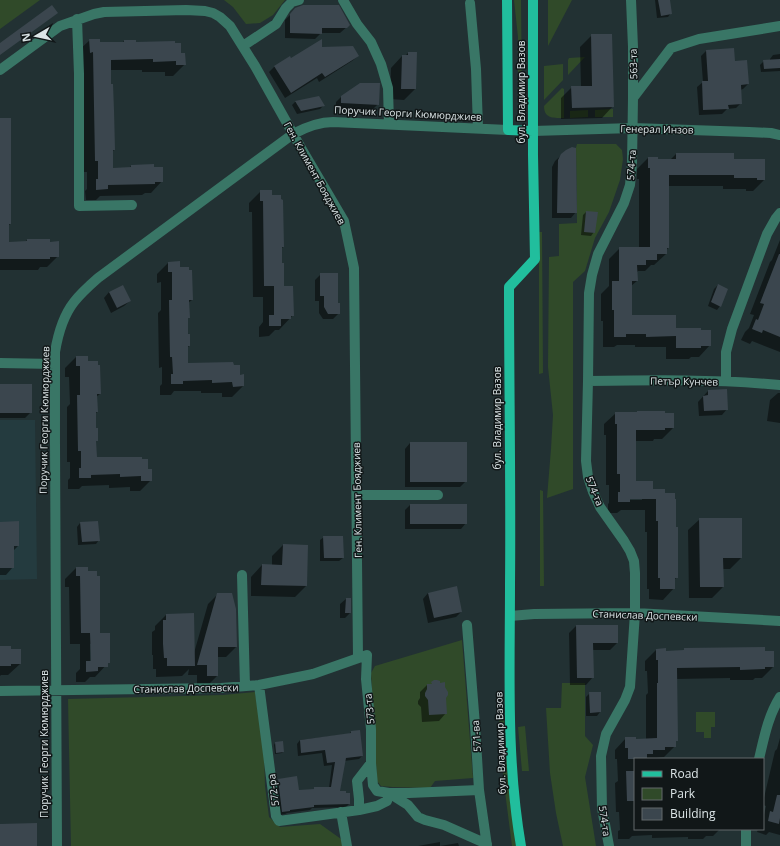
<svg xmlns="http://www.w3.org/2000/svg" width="780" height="846" font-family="'Open Sans',sans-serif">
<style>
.built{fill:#243b3f}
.green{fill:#304a29}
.shadow{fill:#0007;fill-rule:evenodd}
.building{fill:#3b464e}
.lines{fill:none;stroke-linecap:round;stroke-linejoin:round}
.minor{stroke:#397666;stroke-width:10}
.major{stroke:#21be9d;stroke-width:10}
.labels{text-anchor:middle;stroke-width:3;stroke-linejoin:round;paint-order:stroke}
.street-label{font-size:10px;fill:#dbe4e6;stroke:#111718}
</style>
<rect width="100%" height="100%" fill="#223133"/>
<!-- built -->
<path class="built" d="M0,420H35L37,579L0,580Z"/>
<!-- green -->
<path class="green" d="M0,0H40L0,29Z
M224,0H285L273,15L260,23L246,24L233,7Z
M514,0H521L522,102H518V37Z
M548,0H572L548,46Z
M585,57L568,75V60L569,58Z
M563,64V80L544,100V66Z
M562,88L564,89V118C554,118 544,119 544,106Z
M613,109V117H595V110Z
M588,110V117L570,118V111Z
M577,144H616L622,150L623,159L620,180L609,212L595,238L585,271L573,282V489L547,498L551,449L553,415L548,367L549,257L559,256V224L577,223L576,148Z
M539,232H542L543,373L539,374Z
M540,490L543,491L544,586H540Z
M462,640L473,778L435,781L430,788L392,787L381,786L377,781L371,673L375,666Z
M562,683H585V736L593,745L585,777L596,846H563L556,813L550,773L546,708H561Z
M255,692L264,750L265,786L269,817L280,827L320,824L341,839L344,846H71L68,699L223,695Z
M696,712H715V727H711V738H704V732H696Z
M499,720H504L508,784L516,846H512L504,784Z
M525,726L529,771H522L518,727Z"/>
<!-- shadow -->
<path class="shadow" d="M655,0H669L671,13L668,17L657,18Z
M296,9L349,25L340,33H321L315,39L285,38V20Z
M592,35L613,106L602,118L561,119V98L572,87H581L580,47Z
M90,40L99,43H122L124,41L135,43L180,54L185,64L173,76H165V72H142V70H110L114,150L112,152V169L129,168L131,166L153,168L162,181L151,193H145L142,195L100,196L96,200H86L85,191L87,189V172H84L82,63L78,51Z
M321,48L358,56L352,61L319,82L317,78L285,98L269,72L274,67L290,57L291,59Z
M706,51L748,84L743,89L740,90L741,103L736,108L727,109L722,114L699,115L697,87L703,82L701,56Z
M408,53L415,89L404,100L390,99L391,68L402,56H405Z
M780,54V71L761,72L760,65L764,61H770V59L773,55Z
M342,96L378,104L372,110L336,108V102Z
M318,98L323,106L320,109L297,114L292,105L295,102Z
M0,119L10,224L8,226V243L25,242L27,240L58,256L47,267H40L38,270H0Z
M566,151L576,212L571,218H552V167L555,161Z
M676,154L733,160L764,180L753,191H746V189H723V186H668V248L666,251V254L654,265H651L645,271H638L636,273L637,281L631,286V316L675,329L710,345L699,357H691L689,359H666V347H635V345H617L614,347H603V321H601V294L609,286V259L620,248H639V179H637V169L648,158L657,160H670Z
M261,191L283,247L281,249L283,287L293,315L279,330H275L269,336L259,337V327L263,322V297H253L252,212H249V203Z
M586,212L594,232L591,236L581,235L583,215Z
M780,240V352L752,341L750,344L741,340L745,332L749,328L754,315L750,314L770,262L772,260Z
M168,263L179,268L192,300L188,303L187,319L189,346L187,348L188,364L239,376L243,386L232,397H222V393H201V391H174L171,395H160V386L162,384V367L159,368L158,313L161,310V282L157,283V274Z
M321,274L337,304L339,313L333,319H323L319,313V301H315V280Z
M718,285L720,306L717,310L708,306L714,289Z
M109,292L130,301L124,306L111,313L104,298Z
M76,357L87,362L100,394L96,397L97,412L95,414V429L97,440L95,442L96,458L147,470L151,480L140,491H130V487L109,488V485L82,486L79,489H68V480L70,478V462H67V407L70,404L69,377H65V368Z
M0,385L31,412L25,418H0Z
M708,391L727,409L722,415L699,416L698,402Z
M778,393H780V423L767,421L770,400Z
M616,413L673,428L662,439H654L653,441H635V482L652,490L675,528L677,577L674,580V588L663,600L649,599V589H647V532H645V510H621L617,513H608V504L609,503V485H606V435H604V424ZM625,498H642V500H625Z
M410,443L466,481L460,487H405V449Z
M410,505L466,523L461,529H405V510Z
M700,519L741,558L730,569H723V587L712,598H689L688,530Z
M0,523L18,546L13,551V567L6,575H0Z
M80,523L99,540L96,544L78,545L77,527Z
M324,537L343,558L339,561H320V540Z
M283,545L306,586L295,597L251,596V577L262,565L272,566V556Z
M76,568H87L99,634L109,662L95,677H90L85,682H76V673L80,669V644H70L69,587H65V579ZM90,644H92V666H90Z
M428,593L461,612L456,617L428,623L423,599Z
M218,594L235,609L236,647L226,657H217V676L207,686H197V675H188L189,669L182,676L156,677V669H153V655H152V632L155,630V626L166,615L194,653L208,604Z
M346,599L350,613L345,618H340V604Z
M576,626L617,643L610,650H593V677L586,685H570L569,633Z
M0,647L10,650L20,664L8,675H1L0,676Z
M685,649L764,652L773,667L762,678H755L753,680H730V678L676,679L675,746L664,757L656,758L655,759H635V829H720L713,836H706L703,839H688V837L652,838V835L632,836L629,839H618V831L620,830L619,812H616L615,783L618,781L617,759H615V750L626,738L635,740L646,739V695L648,693L647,671H645V661L656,650L665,652L683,651Z
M435,681L445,698L446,713L439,721L422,722L421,707L418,704V701L420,698V692L427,685H431Z
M590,693L600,712L597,716H586V697Z
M351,732L362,756L359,759L344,761L339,792L349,804L346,807L312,808L310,810L287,813L285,814L279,815L275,784L278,780L298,791L313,790L315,788H329L332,765L324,766L322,753L298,756L297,744L300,740L349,734Z
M780,738V835L769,832L766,835L757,832L758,829H763V819L766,806L763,805V802L775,751L777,749Z
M275,743L283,752L282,753L275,754L274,745Z
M440,842V846L458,843L459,846H418Z"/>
<!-- building -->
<path class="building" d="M658,0H670L672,14L661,16Z
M52,5L58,13L0,55V43Z
M303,5H339L350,25L347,28H322V34L290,33V14L295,8Z
M591,34H612L614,107L572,108L571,86H592Z
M89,39H100V42H124V40H136V42L175,41V43H181V53H185L186,65H176V61L153,62V59L111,60V84H113L114,110L115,150H113V168L131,167V165L154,164V167H163V182H155V184L108,185V189L96,190V179H98V161H95L93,52L90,53Z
M322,39V47L353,46L359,56L325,77L322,73L291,93L274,66L290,56L291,58Z
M734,48L735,61L747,60L749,84L741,85L742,104L728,105L729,109L703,110L702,81H708L706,50Z
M408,52H417L416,89H401L402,55H408Z
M780,59V68L764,69L763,60Z
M360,83H380L379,105L341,103V96Z
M319,96L325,106L301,111L295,101Z
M0,118H11V224H9V242L27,241V239H50V242L59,241V257H50V259H0Z
M572,147L576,148L577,213H557L558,160L561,154L566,150Z
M676,153H734V159H765V180H757V178H734V175H669V248H667V254H657V260H646V265H637L638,281H632V315H676V328H701V330H711V346H701V348H676V336L646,337V334H626V337H614V310H612V281H619V247H650V168H648V157H658V159H676Z
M260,190H272V195H281V199L283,200L284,247H282V263H284V286H293L294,316H291V319H281V326H269V315H274V286H264L263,201H260Z
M586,211L598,212L595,233L584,232Z
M779,254H780V337L763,330L762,333L752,329L756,319L758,320L764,304L760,303Z
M180,261V267H189V270H192L193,300H189L190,318H188V334H190V346H188V363L233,362L234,365H240V375L244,374V386L233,387L232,382L212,383V380L183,381V384H171V374H173L172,357H170L169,300H172V272H168V262Z
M320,273H338V303H340V314H328L324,307V296H320Z
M718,284L728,289L721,307L711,302Z
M123,285L131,301L117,308L109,292Z
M76,356H88V361H98V365H100L101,394H97L98,412H96V428H98V441H96L97,457H142V459H148V469H152V481H141V476L120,477V474L91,475V478H79V468H81V451H78L77,395H80V366H76Z
M0,384H32V413H0Z
M727,389L728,410L704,411L703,396L708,395V390Z
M637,411H665V413H674V428H665V430H636V481H653V489H665V493H675V499H676V527H678V578H675V589H660V578H658V521H656V499H630V502H618V492H620V474H617V424H615V412H637Z
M410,442H467V482H410Z
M410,504H467V524H410Z
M699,518H742V558H723L724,587H700Z
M19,521V546H14V568H0V522Z
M98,521L100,541L82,542L80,522Z
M323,536H343L344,558H324Z
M283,544L308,545L307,586L261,585L262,564L282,565Z
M76,567H88V571H97V576H100V633H110V663H108V667H98V671L86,672V661H91L90,633H81L80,576H76Z
M457,586L462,612L434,618L428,593Z
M217,593H232L236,609L237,647H218V676H207V665H197Z
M346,598H351V613H345Z
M194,613L195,666H167V658H164L163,644V620H166V614Z
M576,625H618V643H593L594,678H577Z
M0,646H11V649H21V664H11V666H0Z
M765,647V651H774V667H765V669L740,670V667L677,668L678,741H676V747H665V750H653V754H647V759H628V748H625V737H636V739L657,738V683H658V660H656V649L666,648V651L684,650V648Z
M434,680H437L440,681V683L445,682V687L448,692V695L446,698L447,714L429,715L428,700L425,696V693L427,689V684H432L431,682Z
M589,692H601V712L590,713Z
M360,730L363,756L346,758L340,791H346V793H350V804L314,805V807L290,810V811L282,812L278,779L297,776L299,790L314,789V787H331L335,762L327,763L325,750L301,753L300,740L351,733V731Z
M283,741L284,752L276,753L275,742Z
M626,771H635V801H627Z
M777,795H780V818L779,824L768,821L770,811L773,812Z
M37,823V846H0V824Z"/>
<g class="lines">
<!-- minor -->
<path class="minor" d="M343,0L357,24L371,42L381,64L388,88L389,124
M470,3L476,69L478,128
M77,19L79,74V206L132,205
M243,46L276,24L286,8L292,2L299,0
M0,70L60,26L94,14L104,12L186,10L205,11L213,13L220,17L230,26L255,66L301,148L344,221L354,268L358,658
M633,98L671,48L699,39L780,26
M533,131L633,128L749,132L771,133L780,135
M0,363L55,364
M588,381C652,380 716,379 780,385
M726,381V352L732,329L767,234L776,218L780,213
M357,495H438
M242,575L245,686
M510,616L534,614L635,613L780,621
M467,625L475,725L479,790L487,846
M259,685L276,816L279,821L359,810L377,806L387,801L389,793H409L479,790
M0,691L221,688L259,685L313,674L367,655L366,679L371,729V763L373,785L377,791L389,793L408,805L418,817L425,820L444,825L487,844
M759,759C764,738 768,716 780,697
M359,810V799L357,781L371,763
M341,812L347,846
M57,846L55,444V352C58,334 63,316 74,302C81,293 90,285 98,278L293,134C306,127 318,122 333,122L508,130
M609,846L602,808L601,756L606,734L625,700L630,687L635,613V573L634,561L630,551L624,541L600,507L593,492L588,477L586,461L588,381L589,293L592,275L598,254L624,203L630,185L632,164L633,98V47L631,0
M746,846V829"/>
<!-- major -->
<path class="major" d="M507,0L508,130L533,131
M521,846C506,760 510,670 510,584C511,485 509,386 509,287L535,259L533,155V0"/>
</g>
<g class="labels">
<!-- street labels -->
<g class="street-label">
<text transform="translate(633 64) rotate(-91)" y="4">563-та</text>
<text transform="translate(521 92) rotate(-90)" y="4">бул. Владимир Вазов</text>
<text transform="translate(408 113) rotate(3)" y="4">Поручик Георги Кюмюрджиев</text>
<text transform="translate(657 129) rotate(1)" y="4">Генерал Инзов</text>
<text transform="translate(631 165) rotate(-86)" y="4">574-та</text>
<text transform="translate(315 173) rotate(61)" y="4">Ген. Климент Бояджиев</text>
<text transform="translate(684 381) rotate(1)" y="4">Петър Кунчев</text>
<text transform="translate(497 418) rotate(-90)" y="4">бул. Владимир Вазов</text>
<text transform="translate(44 420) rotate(-89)" y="4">Поручик Георги Кюмюрджиев</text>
<text transform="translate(595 491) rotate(68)" y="4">574-та</text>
<text transform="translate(357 500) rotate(-91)" y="4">Ген. Климент Бояджиев</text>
<text transform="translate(645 615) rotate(2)" y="4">Станислав Доспевски</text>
<text transform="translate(186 688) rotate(-1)" y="4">Станислав Доспевски</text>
<text transform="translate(369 709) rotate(-96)" y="4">573-та</text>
<text transform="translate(476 736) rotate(-94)" y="4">571-ва</text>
<text transform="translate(500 743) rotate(-92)" y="4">бул. Владимир Вазов</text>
<text transform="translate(44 744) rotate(-90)" y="4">Поручик Георги Кюмюрджиев</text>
<text transform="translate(273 790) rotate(-97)" y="4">572-ра</text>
<text transform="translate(605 821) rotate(81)" y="4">574-та</text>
</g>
</g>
<!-- legend -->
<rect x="634" y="758" width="130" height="72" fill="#111718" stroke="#62696a"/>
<rect x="642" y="771" width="20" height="6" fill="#21be9d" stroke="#62696a"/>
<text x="670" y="778" font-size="12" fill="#dbe4e6">Road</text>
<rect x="642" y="788" width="20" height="12" fill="#304a29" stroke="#62696a"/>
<text x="670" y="798" font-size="12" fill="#dbe4e6">Park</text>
<rect x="642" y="808" width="20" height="12" fill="#3b464e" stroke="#62696a"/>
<text x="670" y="818" font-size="12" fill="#dbe4e6">Building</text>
<!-- north arrow -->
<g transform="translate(36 36) rotate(261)" stroke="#111718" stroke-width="3" paint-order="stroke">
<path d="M0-3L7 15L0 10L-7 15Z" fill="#dbe4e6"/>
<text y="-6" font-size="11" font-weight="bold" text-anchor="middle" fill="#dbe4e6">N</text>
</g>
</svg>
